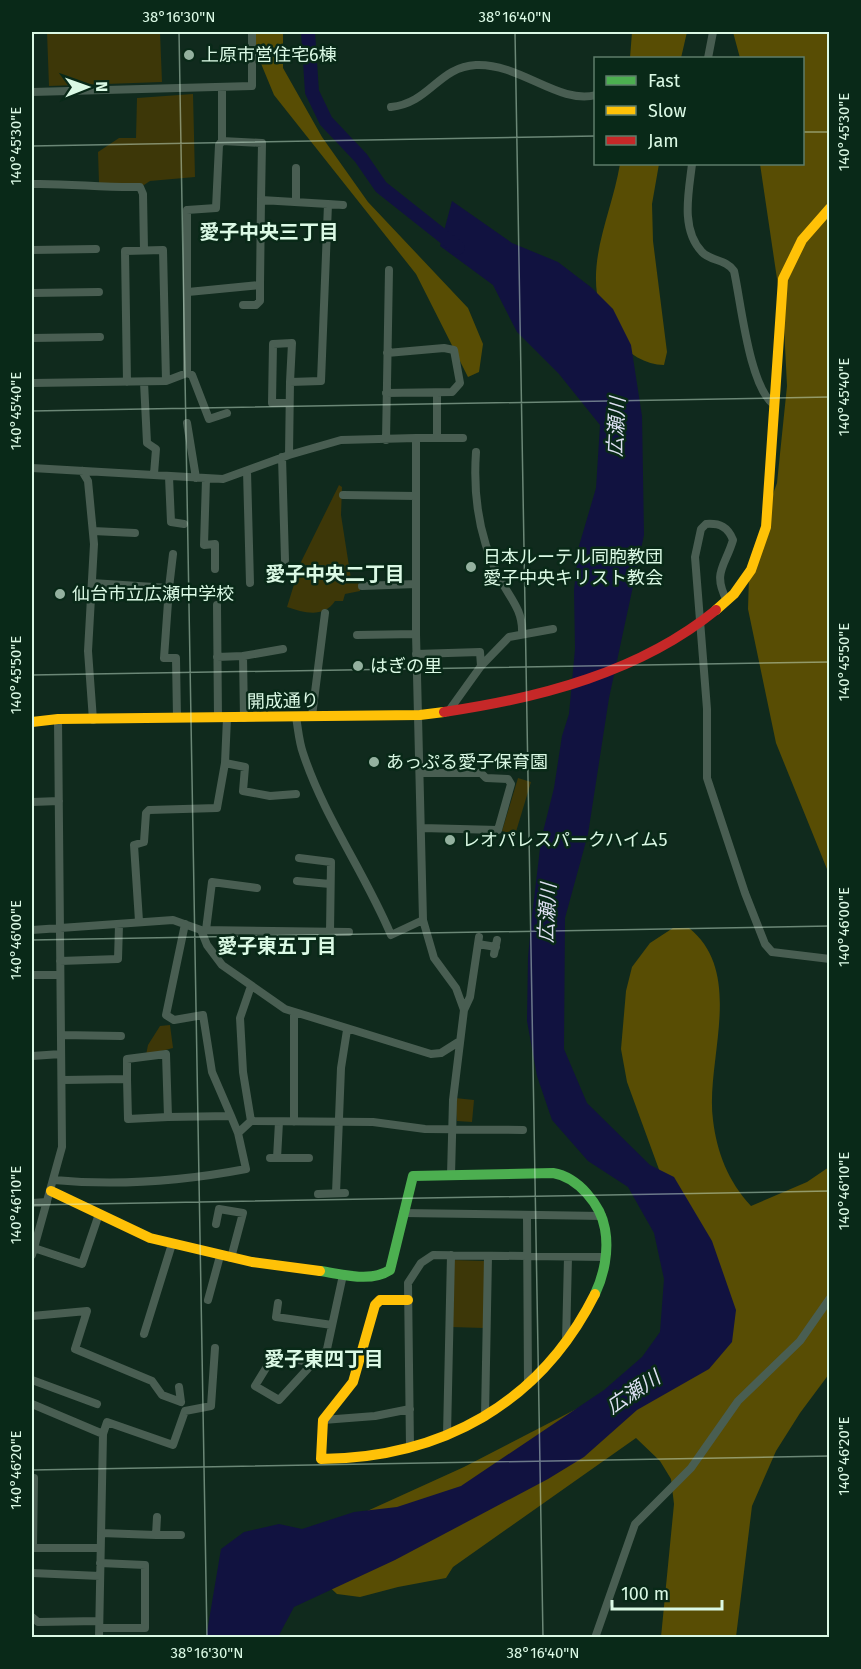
<svg xmlns="http://www.w3.org/2000/svg" width="861" height="1669" font-family="'Fira Sans','Noto Sans JP',sans-serif">
<style>
.green{fill:#3d3708}
.forest{fill:#584d04}
.water{fill:#111240}
.lines{fill:none;stroke-linecap:round;stroke-linejoin:round}
.river{stroke:#111240;stroke-width:14}
.street{stroke:#495e52;stroke-width:8}
.fast{stroke:#4caf50;stroke-width:10}
.slow{stroke:#ffc107;stroke-width:10}
.jam{stroke:#c62828;stroke-width:10}
.ticks{fill:none;stroke:#dbf9e5;stroke-width:1.5;stroke-opacity:0.45}
.poi-dot{fill:#94b19f;stroke:#092918;stroke-width:2}
.labels{text-anchor:middle;stroke-width:5;stroke-linejoin:round;paint-order:stroke}
.poi-label{font-size:18px;fill:#dbf9e5;stroke:#092918;text-anchor:start}
.street-label{font-size:18px;fill:#dbf9e5;stroke:#092918}
.neighbourhood-label{font-size:20px;font-weight:bold;fill:#dbf9e5;stroke:#092918}
.water-label{font-size:20px;font-style:italic;fill:#dcdff1;stroke:#092918}
.neatline{fill:none;stroke:#dbf9e5;stroke-width:2}
.ticks-label{font-size:15px;text-anchor:middle;fill:#dbf9e5}
</style>
<rect width="100%" height="100%" fill="#102a1d"/>
<!-- green -->
<path class="green" d="M47,32H160L162,82L49,86Z
M193,94L195,177L150,181L144,185L99,183L98,152L119,138H136L137,98Z
M339,485L342,487L341,515L351,579L360,581V591L345,594L343,601H335C324,618 304,613 287,607L301,562Z
M518,778L531,782L515,835L502,831Z
M170,1025L173,1048L146,1055L148,1045L160,1026Z
M455,1098L474,1100L472,1122L457,1121Z
M452,1260L485,1261L484,1328L451,1327Z"/>
<!-- forest -->
<path class="forest" d="M255,32H283V68L322,137L368,202L468,308L483,344L479,372L468,377L416,274L274,95L255,49Z
M632,32H687L681,58H630Z
M733,32H829V874L776,743L748,609L749,576L758,536L777,483L787,386L784,326L760,164H802V58H740Z
M620,164H659L652,204L653,241L667,352L664,365C646,365 627,353 617,340C573,283 610,224 620,164Z
M673,928H689C746,974 705,1061 713,1120C717,1153 728,1181 751,1206L807,1182L829,1167V1374L800,1413L776,1451L752,1506L736,1637H661L674,1504L671,1479L660,1461L636,1438L453,1567L446,1578L398,1587L360,1597L337,1594L325,1583L365,1512L464,1467L613,1390L663,1346L673,1273L661,1175L627,1082L621,1049L626,991L632,967L650,943Z"/>
<!-- water -->
<path class="water" d="M452,201L512,243L558,262L592,288L613,309L631,345L642,416L644,535L609,698L588,834L565,918L564,1049L587,1103L650,1165L674,1177L712,1241L736,1310L732,1342L709,1369L637,1410L584,1457L548,1479L395,1560L294,1607L278,1637L206,1638L221,1549L244,1532L279,1524L302,1529L354,1512L397,1507L461,1486L604,1390L642,1357L660,1332L664,1279L654,1233L628,1187L588,1161L552,1120L537,1076L527,1021L528,957L532,916L541,840L554,788L562,736L569,714L575,649L574,590L579,546L596,488L600,425L559,374L517,332L493,285L440,246Z"/>
<g class="lines">
<!-- river -->
<path class="river" d="M308,32L312,92L326,121L361,158L381,187L458,248"/>
<!-- street -->
<path class="street" d="M708,58L713,32
M32,92L252,86V32
M391,107C430,103 438,67 476,65C520,63 559,105 596,95
M222,141L262,143L261,200L328,204L321,381L290,382L289,455
M692,164C689,191 680,229 702,252C710,261 726,259 734,271C741,302 749,386 774,405
M32,184C68,183 103,188 140,187L143,194L144,250
M296,200V168
M328,204L343,205
M32,250L96,249
M188,292L260,285L261,200
M32,293L99,292
M243,305H256L260,301V285
M32,338L100,337
M187,373L192,375L209,419L227,413
M127,382L125,251L163,250L166,381
M144,382L147,443L156,449L154,474
M32,383L166,381L187,373V210L216,208L219,145L222,141V87
M386,393L452,392L460,383L454,350L444,348L387,353
M289,403H272L273,344L292,343L290,382
M187,423L196,478
M416,438H463
M437,438V393
M386,440L389,270
M476,452C473,495 479,539 500,579C510,598 523,610 522,633
M282,457L285,560
M32,468L223,479L289,455L341,440L416,438V634L423,920L391,935C365,873 324,817 303,753C299,742 298,728 296,717
M82,471L88,481L94,544L88,651L93,720
M247,471L250,583
M169,477L171,522L184,524
M206,479L204,545L215,544V569
M343,495L416,496
M93,531L135,533
M92,583L169,588L164,658H176L177,718
M362,586L416,584
M169,588L173,554
M727,601C712,572 725,567 733,540C728,527 720,523 706,524L701,529L695,557L707,709V778L745,893L765,944L772,952L830,959
M217,605L218,718
M357,635L416,634
M416,654L480,652L481,666
M217,657L243,656
M448,712L481,666L509,637L553,629
M312,716L325,613
M244,718L243,656L283,649
M225,763L245,767L243,791L270,796L296,794
M421,773H481L486,778L508,779L511,784L498,830L422,828
M32,802L59,801
M299,858L331,862L330,932
M297,881L330,884
M423,920L434,958L456,988L464,1010L453,1100L451,1175
M139,921L134,845L144,842L146,813L149,810L217,808L225,763L227,718
M185,924L166,1015L174,1020L203,1015L212,1072L231,1116
M32,930L173,920L201,930L207,945L222,965L285,1009L431,1054L441,1053L460,1041
M201,930L349,932
M206,930L212,882L257,888
M478,944L496,947
M494,954L497,940
M60,961L118,959L119,925
M32,975H60
M464,1010L470,997L479,937
M61,1035L121,1036
M32,1056L61,1054
M63,1080L127,1079V1059L166,1054L168,1117L128,1119L127,1079
M168,1117L231,1116L238,1133
M251,1121L373,1122L425,1129L523,1130
M294,1122V1013
M270,1158H309
M277,1158L279,1122
M54,1180C119,1186 183,1181 246,1169L238,1133L251,1121L243,1072L240,1018L251,986
M336,1193L341,1068L347,1030
M318,1194L345,1193
M32,1203L47,1202
M403,1213L602,1216
M527,1216L528,1385
M216,1224L219,1209L243,1213L231,1258
M34,1248L82,1264L99,1214
M32,1255L62,1147L58,719
M208,1300L220,1256
M278,1303L276,1317L332,1325
M32,1316L87,1311L75,1349L152,1381L162,1395L181,1402
M144,1334L172,1244
M566,1342L568,1257
M313,1363L279,1400L255,1386L274,1355L313,1363L327,1349L343,1275
M32,1380L97,1404
M179,1387L181,1402
M32,1404L103,1434L99,1638
M485,1417L488,1256
M323,1420L375,1416L410,1409
M103,1434L107,1422L173,1445L185,1411L211,1406L215,1348
M447,1435L451,1255
M410,1448L408,1283L421,1263L433,1255L606,1257
M34,1478L33,1548H100
M101,1533L156,1535L157,1517
M156,1535H181
M32,1573L100,1576
M32,1617L38,1622L99,1621
M100,1628H145V1565L100,1563
M595,1638L635,1524L691,1468L738,1401L800,1341L830,1298"/>
<!-- fast -->
<path class="fast" d="M320,1271C342,1274 370,1283 390,1270L413,1176L553,1173C578,1177 601,1205 605,1229C609,1251 604,1275 595,1294"/>
<!-- slow -->
<path class="slow" d="M716,610L734,594L751,570L766,527L783,279L802,240L830,208
M32,722L58,719L420,715L444,712
M51,1191L150,1238L252,1262L320,1271
M408,1300H380L375,1305L353,1382L323,1420L321,1459C441,1458 540,1404 595,1294"/>
<!-- jam -->
<path class="jam" d="M444,712C540,698 640,672 716,610"/>
</g>
<!-- ticks -->
<path class="ticks" d="M179,32L207,1638M515,32L543,1638M802,132H830M32,146L596,136M32,411L830,397M32,675L830,662M32,940L830,926M32,1205L830,1191M32,1470L830,1456"/>
<!-- markers -->
<g class="poi-dot">
<circle cx="189" cy="55" r="6"/>
<circle cx="471" cy="567" r="6"/>
<circle cx="60" cy="594" r="6"/>
<circle cx="358" cy="666" r="6"/>
<circle cx="374" cy="762" r="6"/>
<circle cx="450" cy="840" r="6"/>
</g>
<g class="labels">
<!-- poi labels -->
<g class="poi-label">
<text x="201" y="61">上原市営住宅6棟</text>
<text x="483" y="563">日本ルーテル同胞教団<tspan x="483" dy="21">愛子中央キリスト教会</tspan></text>
<text x="72" y="600">仙台市立広瀬中学校</text>
<text x="370" y="672">はぎの里</text>
<text x="386" y="768">あっぷる愛子保育園</text>
<text x="462" y="846">レオパレスパークハイム5</text>
</g>
<!-- street labels -->
<g class="street-label">
<text transform="translate(283 701) rotate(-1)" y="6">開成通り</text>
</g>
<!-- neighbourhood labels -->
<g class="neighbourhood-label">
<text x="269" y="239">愛子中央三丁目</text>
<text x="335" y="581">愛子中央二丁目</text>
<text x="277" y="953">愛子東五丁目</text>
<text x="324" y="1366">愛子東四丁目</text>
</g>
<!-- water labels -->
<g class="water-label">
<text transform="translate(616 427) rotate(-87)" y="7">広瀬川</text>
<text transform="translate(547 913) rotate(-87)" y="7">広瀬川</text>
<text transform="translate(633 1392) rotate(-34)" y="7">広瀬川</text>
</g>
</g>
<!-- border -->
<rect width="861" height="1669" fill="none" stroke="#092918" stroke-width="66"/>
<!-- legend -->
<rect x="594" y="57" width="210" height="108" fill="#092918" stroke="#5d7c6a" stroke-width="1.5"/>
<rect x="606" y="76" width="30" height="9" fill="#4caf50" stroke="#5d7c6a" stroke-width="1.5"/>
<text x="648" y="87" font-size="18" fill="#dbf9e5">Fast</text>
<rect x="606" y="106" width="30" height="9" fill="#ffc107" stroke="#5d7c6a" stroke-width="1.5"/>
<text x="648" y="117" font-size="18" fill="#dbf9e5">Slow</text>
<rect x="606" y="136" width="30" height="9" fill="#c62828" stroke="#5d7c6a" stroke-width="1.5"/>
<text x="648" y="147" font-size="18" fill="#dbf9e5">Jam</text>
<!-- north arrow -->
<g transform="translate(87 87) rotate(89)" stroke="#092918" stroke-width="4.5" paint-order="stroke">
<path d="M0-4.5L10 22L0 15L-10 22Z" fill="#dbf9e5"/>
<text y="-9" font-size="16" font-weight="bold" text-anchor="middle" fill="#dbf9e5">N</text>
</g>
<!-- scale -->
<path d="M612 1600v9h110v-9" fill="none" stroke="#dbf9e5" stroke-width="3"/>
<text x="621" y="1600" font-size="18" fill="#dbf9e5" stroke="#092918" stroke-width="4.5" paint-order="stroke">100 m</text>
<rect x="33" y="33" width="795" height="1603" class="neatline"/>
<g class="ticks-label">
<text x="179" y="22">38°16'30"N</text>
<text x="515" y="22">38°16'40"N</text>
<text transform="translate(844 132) rotate(-90)" y="5">140°45'30"E</text>
<text transform="translate(16 146) rotate(-90)" y="5">140°45'30"E</text>
<text transform="translate(844 397) rotate(-90)" y="5">140°45'40"E</text>
<text transform="translate(16 411) rotate(-90)" y="5">140°45'40"E</text>
<text transform="translate(844 662) rotate(-90)" y="5">140°45'50"E</text>
<text transform="translate(16 675) rotate(-90)" y="5">140°45'50"E</text>
<text transform="translate(844 927) rotate(-90)" y="5">140°46'00"E</text>
<text transform="translate(16 940) rotate(-90)" y="5">140°46'00"E</text>
<text transform="translate(844 1191) rotate(-90)" y="5">140°46'10"E</text>
<text transform="translate(16 1205) rotate(-90)" y="5">140°46'10"E</text>
<text transform="translate(844 1456) rotate(-90)" y="5">140°46'20"E</text>
<text transform="translate(16 1470) rotate(-90)" y="5">140°46'20"E</text>
<text x="207" y="1658">38°16'30"N</text>
<text x="543" y="1658">38°16'40"N</text>
</g>
</svg>
